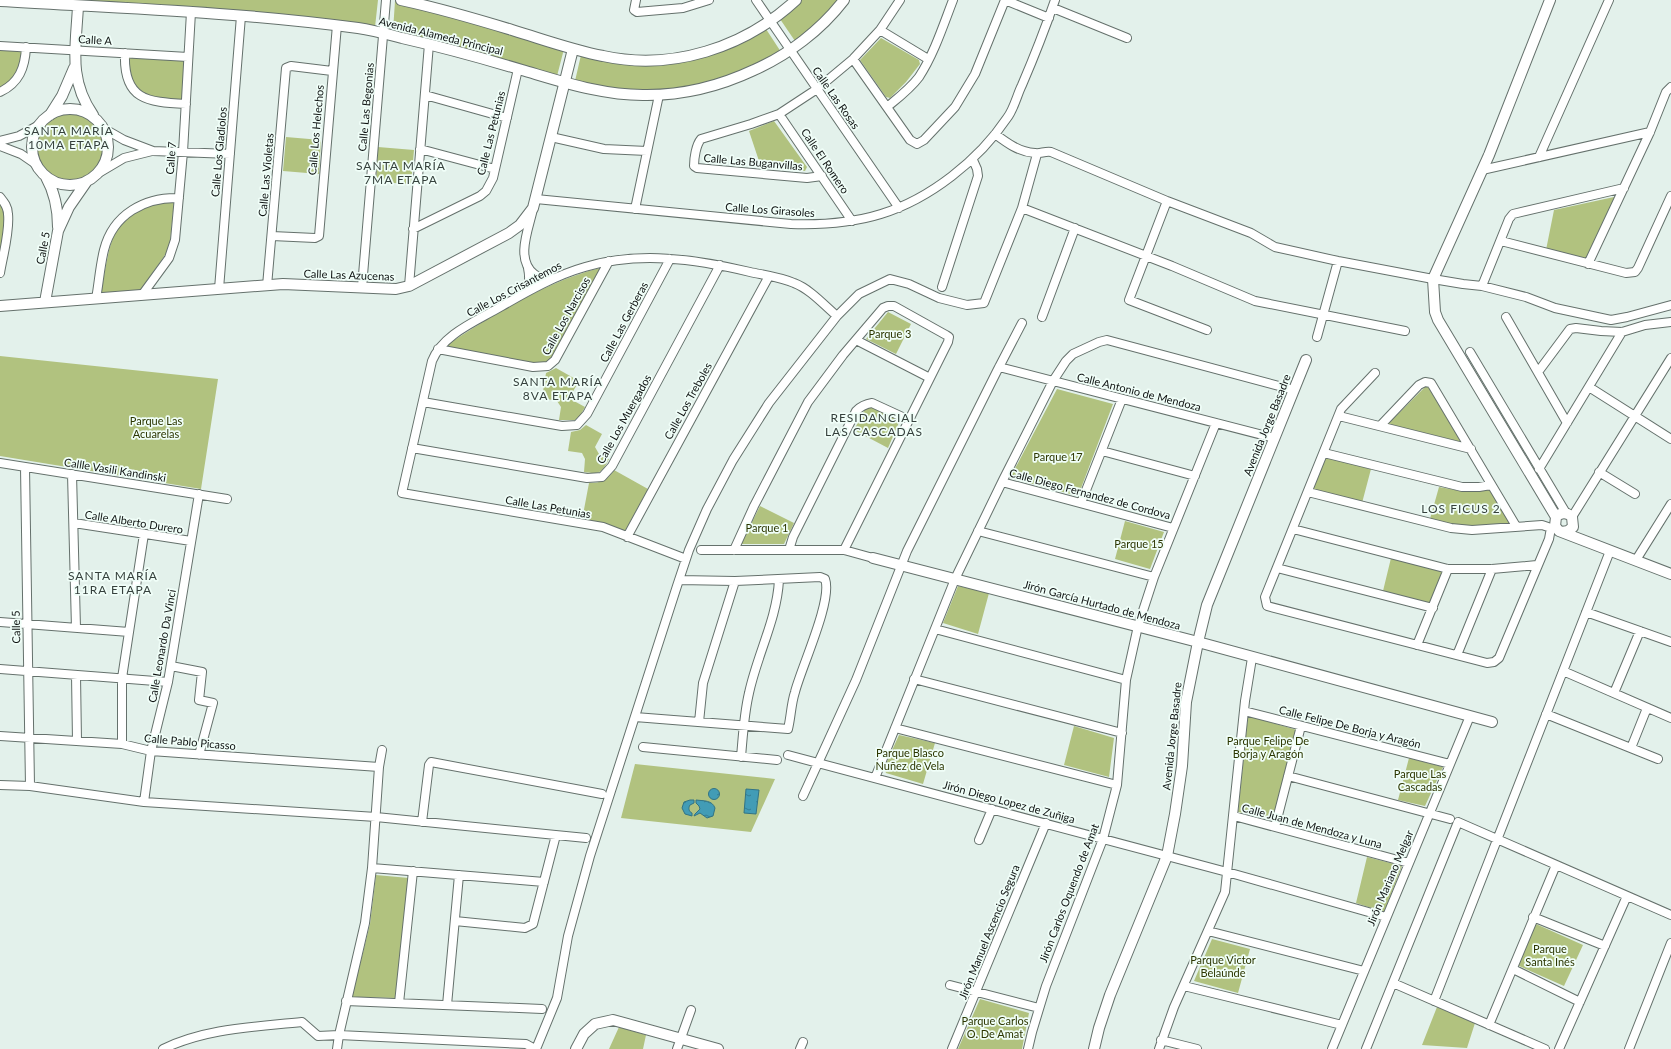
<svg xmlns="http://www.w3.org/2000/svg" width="1671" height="1049" font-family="Lato,sans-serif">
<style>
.green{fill:#b1c27f}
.water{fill:url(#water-ripples);stroke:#327384}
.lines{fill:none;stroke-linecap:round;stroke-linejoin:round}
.minor-casing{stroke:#65716c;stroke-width:10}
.tertiary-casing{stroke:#65716c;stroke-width:12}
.minor{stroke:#fff;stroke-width:8}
.tertiary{stroke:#fff;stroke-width:10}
.labels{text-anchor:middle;stroke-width:3.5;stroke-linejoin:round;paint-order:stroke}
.street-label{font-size:11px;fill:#0e1211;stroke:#f0fef8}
.park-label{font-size:11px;fill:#2c3600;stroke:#f0fef8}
.neighbourhood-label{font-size:12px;letter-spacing:1px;fill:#35403c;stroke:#f0fef8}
</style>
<defs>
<pattern id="water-ripples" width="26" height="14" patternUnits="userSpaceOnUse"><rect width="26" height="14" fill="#429cb6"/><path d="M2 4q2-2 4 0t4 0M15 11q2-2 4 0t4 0" fill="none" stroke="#367e93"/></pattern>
</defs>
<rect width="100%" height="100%" fill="#e3f1eb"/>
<!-- green -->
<path class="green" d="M57,0H378L375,27Z
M802,0H838L809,31L795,41L780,19Z
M395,1L564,49L557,76L393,31Z
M766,29L781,52L734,76L682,90H621L575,81L581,55L703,57L727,49Z
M881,38L919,60L920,64L906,82L890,98L886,97L860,60Z
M0,50L23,51C21,68 15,79 0,89Z
M129,57L185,61L182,100C172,100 157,101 148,97C132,89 127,73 129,57Z
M36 147a34 34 0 1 1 68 0a34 34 0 1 1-68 0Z
M774,121L807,167L805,171L761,167L749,131Z
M286,137L321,140L319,174L283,171Z
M378,147L414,150L411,184L376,182Z
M1614,197L1615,199L1586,261L1546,250L1554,210Z
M174,201L170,242L167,252L140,291L101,294C110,242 111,205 174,201Z
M0,203C9,217 2,237 0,253Z
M600,268L555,355L548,363L535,364L445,346C494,315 544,282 600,268Z
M888,312L911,324L896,354L866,339Z
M0,356L218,379L201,489L0,456Z
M556,368L579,381L571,395L574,401L585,407L580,416L575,420H559L561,407L557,401L542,398L546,373Z
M1427,385L1461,442L1388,424Z
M1057,389L1113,404L1078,496L1010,478Z
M872,406L900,420L888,448L854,430L865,409Z
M586,425L602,434L595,447L599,454L609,459C602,473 599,475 584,472L585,459L582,453L568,451L571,432L580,430Z
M1325,457L1371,469L1362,503L1312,490Z
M614,470L648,489L625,531L606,524L582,520L589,483C601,483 608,480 614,470Z
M1439,487L1467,492L1490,488L1510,523L1474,526L1452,524L1430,519Z
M760,506L794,523L784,544H741Z
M1125,521L1164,532L1150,569L1115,559Z
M1391,558L1443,571L1431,604L1383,591Z
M958,586L989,593L978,634L943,623Z
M1248,716L1297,730L1274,819L1238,812Z
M1074,726L1114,738L1109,777L1064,765Z
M899,735L935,743L923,784L886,773L884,768Z
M1409,758L1443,767L1425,806L1398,800Z
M635,764L775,779L751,832L621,818Z
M1367,857L1402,866L1384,912L1356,903Z
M376,875L409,878L397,998L352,997L370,924Z
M1536,924L1583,945L1564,986L1517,965Z
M1212,939L1250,949L1238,993L1194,981Z
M980,999L1029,1013L1022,1049H958Z
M1437,1007L1475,1023L1467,1048L1422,1045Z
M619,1027L646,1035L643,1049H609Z"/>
<!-- water -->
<path class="water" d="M708.5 794a5.5 5.5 0 1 1 11 0a5.5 5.5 0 1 1-11 0Z
M746,789L759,790L756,814L744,813Z
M690,800H694V803L690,805C688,808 689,812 692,813V816L685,814L682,808L684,802Z
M696,800C704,801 712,800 715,808L713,816L707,818L700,813L694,816L695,814L700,809L699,806L696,803Z"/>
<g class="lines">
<defs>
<path id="minor" d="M636,0L634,10L637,12L683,8L709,0
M756,0L899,208
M1005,0L1049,18
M1053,8L1127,38
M880,30L928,59
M0,46L188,57
M125,53C123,100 147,102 186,104
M853,59L910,140L917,144L924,140L955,107L975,74L1005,0
M0,92C19,83 25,68 26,47
M425,95L507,118
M887,107C898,98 910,89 919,77C934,54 943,26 953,0
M779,114L852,221
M103,128L124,140L153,151L230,154
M995,134C1007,143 1019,152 1035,153C1040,154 1045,151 1051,152L1167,201L1251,233L1275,247L1338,261L1433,279L1463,284L1482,286L1526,297L1555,308L1611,320L1627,317L1671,305
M551,137L604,149L647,151
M0,141L19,136L41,124
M0,146L21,154L37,165
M420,149L495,169
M1539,157L1609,0
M1482,170L1650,132
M97,174L124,158L152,151
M822,176L807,178L697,168L694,166C694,158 696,145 701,139L751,124L779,114L817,89L853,59L880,30L900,0
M0,197C4,202 8,207 8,214C10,231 3,255 0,273
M536,199L791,224C821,225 852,223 881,214C930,199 979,160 1007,118C1014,109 1017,95 1022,85C1034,57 1045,29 1055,0
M1167,201L1129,300L1207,330
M1022,208L1172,266L1255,301L1405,331
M533,209C529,228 515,259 534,274C539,278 546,279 552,278
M635,209L659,95
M413,229L480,196L486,191L493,178L518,69
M272,236L315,238L319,236L337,25
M1501,241L1626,273L1635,272L1638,268L1671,196
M1588,264L1650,132L1666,92L1671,87
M267,286L286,68L291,66L332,71
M409,286L429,44
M1482,286L1509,219L1513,214L1624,188
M362,287L386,0
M942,287L978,176L977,169L973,160
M219,289L241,16
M522,294C530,286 530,278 528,268
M142,295L169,258L175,240L183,152L191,12
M96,299C99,282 100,266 104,250C113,214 145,197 179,198
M1042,317L1075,228
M1506,317L1567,423
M1317,337L1338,261
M856,340L930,378
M438,349L533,367L548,366L555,360L609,261
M1470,352L1566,513
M999,367L1274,438
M1538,372L1570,329L1576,328L1601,331L1622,332L1645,325L1671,322
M1375,373L1341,409L1265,597L1267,606L1487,663L1494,662L1499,658L1549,539L1551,528
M1589,387L1671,439
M423,402L562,426L577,425L587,414L670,259
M1339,416L1471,449
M1380,426L1419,385L1425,382L1431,383L1516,526
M412,448L587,478L602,477L612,466L720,265
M1102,451L1195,476
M1324,453L1462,487H1479L1491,485
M0,463L227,499
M25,467L30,786
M1539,469L1622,332
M1599,472L1635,494
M72,474L76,628
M1002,482L1173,528
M1308,492L1451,528L1472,530L1542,525L1551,528
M1081,503L1122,399
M1572,517L1671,358
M74,523L191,541
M1293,529L1448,569H1492L1537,565
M978,531L1154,577
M627,537L769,276
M701,550H844L873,558
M734,550L754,506L808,402L843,355L883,308L888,306H894L946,335L949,337L948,342L844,550
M789,550L793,537L856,411C861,406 865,404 872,403L909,420
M686,559L603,527L402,493L432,361C442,336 472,323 495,310C523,294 553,276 585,267C639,251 695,259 750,272C764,275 780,277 794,283C810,289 824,305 837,316
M1636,560L1671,504
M1277,568L1433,608
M1586,612L1671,642
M0,622L129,632
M935,629L1126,680
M1417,645L1448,569
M1457,655L1492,569
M171,666L202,672L199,700L213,703L199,755
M0,669L168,682
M1563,671L1671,718
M76,675L77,741
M914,679L1122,733
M1614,693L1640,631
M1244,711L1450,764
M1546,714L1658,759
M635,717L788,729C791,717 791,704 795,692C801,668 833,600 825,579L820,577L735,581L679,580
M699,722L703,683L735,581
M895,728L1117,785
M0,736L122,744L151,751L379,767
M122,744V678L144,534
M643,747L777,760
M1631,748L1647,708
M788,755L1227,872L1386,917
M741,757C743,735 744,714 749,693C757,655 777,619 779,580
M1288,776L1450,819
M875,778L955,579L1003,480L1053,381L1066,361L1073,354L1099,342L1107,340L1294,390
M0,785L30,786L144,802L376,817L586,838
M803,796L856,680L907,551L997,371L1022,323
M144,802L151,751L168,682L199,494
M1234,816L1409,863
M422,822L429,765L431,762L602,794
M1275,827L1301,726
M979,840L992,809
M372,868L544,882
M1533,917L1605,946
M455,921L525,928L533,924L556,835
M1208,931L1364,971
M1513,969L1580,1002
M1393,983L1545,1049
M950,985L1039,1008
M1184,986L1342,1025
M346,1001L542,1009
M1434,1001L1610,551
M399,1003L413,871
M447,1005L459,875
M1489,1025L1556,865
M1161,1040L1197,1049
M163,1049C206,1028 255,1027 302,1022L318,1036L339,1035L526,1044L535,1049
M337,1049L339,1035L365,923L372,868L379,767L382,750
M536,1049L557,998L568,936L590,856L677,586L689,550L707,509L733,460L769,403L837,316L859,294L890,279L909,284L939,298L967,305L984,303L1022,208L1037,154
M677,1049L691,1010
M800,1049L803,1042
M952,1049L1046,823
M1028,1049L1032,1032L1046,986L1103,839L1117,785L1126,680L1138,626L1154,577L1216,423
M1159,1049L1174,1007L1225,892L1245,701L1252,658
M1332,1049L1470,716
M1366,1049L1458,822L1671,915
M1559,1049L1627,896
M1629,1049L1671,943"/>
<path id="tertiary" d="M401,0C438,8 476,19 512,30C542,39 572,50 603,56C672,71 744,48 796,0
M1550,0L1489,155L1433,279L1435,312L1438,320L1556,517
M0,1C119,8 240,12 358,28C373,30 387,34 402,38C442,47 482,58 522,70C563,82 604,96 647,95C685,95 720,86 754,70C788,55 821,30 844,0
M78,6C76,47 68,79 93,115
M32 147a38 38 0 1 1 76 0a38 38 0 1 1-76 0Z
M50,115L62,96L74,68
M46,177C55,193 58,209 58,227
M45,302L58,231L69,207L87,181
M0,306L283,284L396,289L409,286L509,233L520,225L533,208L573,49
M1562,532L1568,531L1573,527L1572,517C1567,512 1561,512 1556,517L1555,526L1559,531L1671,574
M873,558L1198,642L1492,722
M576,1049L584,1034L595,1024L613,1020L718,1049
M1094,1049L1099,1028L1110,995L1167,856L1175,814L1182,766L1186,702L1198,642L1207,605L1306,360"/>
</defs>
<!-- minor casing -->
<use href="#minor" class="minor-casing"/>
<!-- tertiary casing -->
<use href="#tertiary" class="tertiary-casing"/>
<!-- minor -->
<use href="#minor" class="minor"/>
<!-- tertiary -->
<use href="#tertiary" class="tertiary"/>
</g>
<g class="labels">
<!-- street labels -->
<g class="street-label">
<text transform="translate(441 36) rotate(14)" y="4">Avenida Alameda Principal</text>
<text transform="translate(95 40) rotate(3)" y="4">Calle A</text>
<text transform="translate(836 98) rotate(55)" y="4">Calle Las Rosas</text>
<text transform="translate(366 107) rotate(-85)" y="4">Calle Las Begonias</text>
<text transform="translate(316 130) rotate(-85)" y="4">Calle Los Helechos</text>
<text transform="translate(491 133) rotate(-76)" y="4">Calle Las Petunias</text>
<text transform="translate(219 152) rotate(-85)" y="4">Calle Los Gladiolos</text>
<text transform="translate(171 158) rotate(-86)" y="4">Calle 7</text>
<text transform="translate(825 161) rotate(56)" y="4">Calle El Romero</text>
<text transform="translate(753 162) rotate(5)" y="4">Calle Las Buganvillas</text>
<text transform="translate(266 175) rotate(-85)" y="4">Calle Las Violetas</text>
<text transform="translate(770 210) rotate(4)" y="4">Calle Los Girasoles</text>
<text transform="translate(43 248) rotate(-79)" y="4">Calle 5</text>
<text transform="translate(349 275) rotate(2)" y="4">Calle Las Azucenas</text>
<text transform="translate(514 289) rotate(-28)" y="4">Calle Los Crisantemos</text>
<text transform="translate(566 316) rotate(-61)" y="4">Calle Los Narcisos</text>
<text transform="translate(624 322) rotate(-62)" y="4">Calle Las Gerberas</text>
<text transform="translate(1139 392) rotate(14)" y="4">Calle Antonio de Mendoza</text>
<text transform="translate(688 401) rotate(-61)" y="4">Calle Los Treboles</text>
<text transform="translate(624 419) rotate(-61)" y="4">Calle Los Muergados</text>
<text transform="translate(1267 425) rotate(-68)" y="4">Avenida Jorge Basadre</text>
<text transform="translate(115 470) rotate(9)" y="4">Callle Vasili Kandinski</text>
<text transform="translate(1090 494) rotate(15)" y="4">Calle Diego Fernandez de Cordova</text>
<text transform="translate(548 507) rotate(10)" y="4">Calle Las Petunias</text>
<text transform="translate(134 522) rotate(9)" y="4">Calle Alberto Durero</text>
<text transform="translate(1102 605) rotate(15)" y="4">Jirón García Hurtado de Mendoza</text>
<text transform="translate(16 627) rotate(-91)" y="4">Calle 5</text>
<text transform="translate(162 646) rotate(-80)" y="4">Calle Leonardo Da Vinci</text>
<text transform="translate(1350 727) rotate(14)" y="4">Calle Felipe De Borja y Aragón</text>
<text transform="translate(1172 736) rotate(-84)" y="4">Avenida Jorge Basadre</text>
<text transform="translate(190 742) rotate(5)" y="4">Calle Pablo Picasso</text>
<text transform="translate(1009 802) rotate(15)" y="4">Jirón Diego Lopez de Zuñiga</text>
<text transform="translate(1312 826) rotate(15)" y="4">Calle Juan de Mendoza y Luna</text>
<text transform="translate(1390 878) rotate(-67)" y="4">Jirón Mariano Melgar</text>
<text transform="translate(1069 893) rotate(-69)" y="4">Jirón Carlos Oquendo de Amat</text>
<text transform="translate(989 932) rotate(-68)" y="4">Jirón Manuel Ascencio Segura</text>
</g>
<!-- park labels -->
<g class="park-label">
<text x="890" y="338">Parque 3</text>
<text x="156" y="425">Parque Las<tspan x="156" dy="13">Acuarelas</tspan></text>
<text x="1058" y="461">Parque 17</text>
<text x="767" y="532">Parque 1</text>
<text x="1139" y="548">Parque 15</text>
<text x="1268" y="745">Parque Felipe De<tspan x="1268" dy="13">Borja y Aragón</tspan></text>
<text x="910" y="757">Parque Blasco<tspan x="910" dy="13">Nuñez de Vela</tspan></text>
<text x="1420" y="778">Parque Las<tspan x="1420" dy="13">Cascadas</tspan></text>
<text x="1550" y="953">Parque<tspan x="1550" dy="13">Santa Inés</tspan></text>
<text x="1223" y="964">Parque Victor<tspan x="1223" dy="13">Belaúnde</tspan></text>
<text x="995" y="1025">Parque Carlos<tspan x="995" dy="13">O. De Amat</tspan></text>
</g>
<!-- neighbourhood labels -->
<g class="neighbourhood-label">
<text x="69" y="135">SANTA MARÍA<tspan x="69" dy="14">10MA ETAPA</tspan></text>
<text x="401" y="170">SANTA MARÍA<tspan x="401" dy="14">7MA ETAPA</tspan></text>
<text x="558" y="386">SANTA MARÍA<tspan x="558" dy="14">8VA ETAPA</tspan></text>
<text x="874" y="422">RESIDANCIAL<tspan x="874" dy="14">LAS CASCADAS</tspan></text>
<text x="1461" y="513">LOS FICUS 2</text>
<text x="113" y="580">SANTA MARÍA<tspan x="113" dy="14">11RA ETAPA</tspan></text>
</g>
</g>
</svg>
